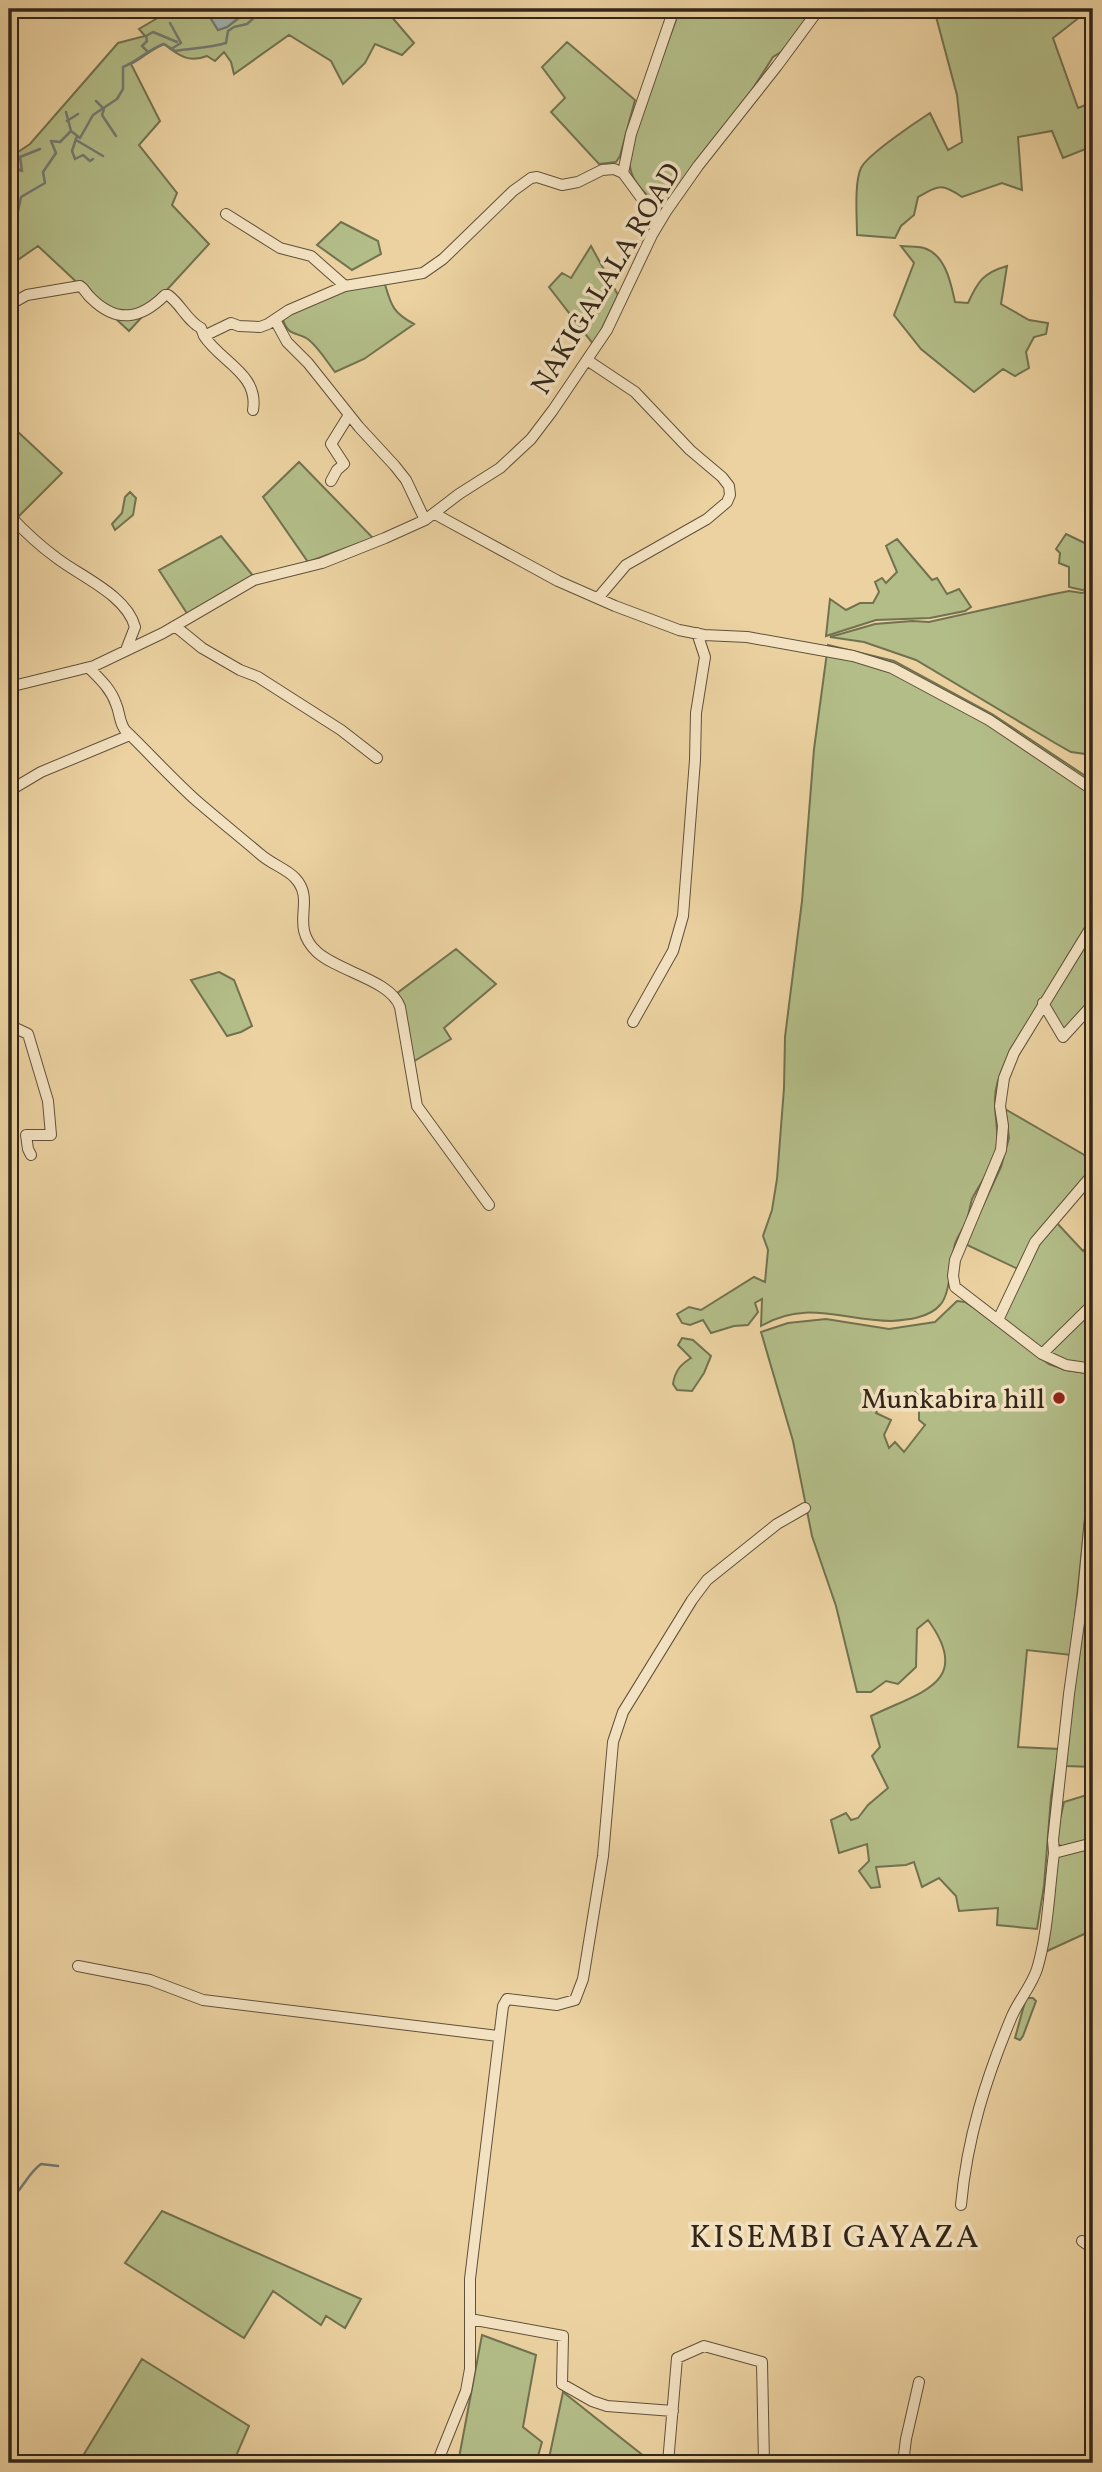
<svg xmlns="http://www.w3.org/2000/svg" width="1102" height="2472" font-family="Vollkorn,serif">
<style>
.green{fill:#b3bd88;stroke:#727250;stroke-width:2;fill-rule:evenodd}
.water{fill:#9fb4b2;stroke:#737b74;stroke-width:2}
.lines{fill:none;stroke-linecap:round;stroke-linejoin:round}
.stream{stroke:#737b74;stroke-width:2.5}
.minor-casing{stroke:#60513a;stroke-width:12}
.minor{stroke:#f3e2c2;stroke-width:10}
.poi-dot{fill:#8f2418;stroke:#f3e2c2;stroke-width:2.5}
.labels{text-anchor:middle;stroke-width:7;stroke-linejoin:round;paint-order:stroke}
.street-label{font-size:28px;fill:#322618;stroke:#f3e2c2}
.poi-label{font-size:28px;fill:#322618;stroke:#f3e2c2;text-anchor:end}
.quarter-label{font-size:32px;letter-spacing:2px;fill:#322618;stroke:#f3e2c2}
</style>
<rect width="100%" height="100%" fill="#ecd2a1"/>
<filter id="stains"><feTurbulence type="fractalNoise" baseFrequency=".00286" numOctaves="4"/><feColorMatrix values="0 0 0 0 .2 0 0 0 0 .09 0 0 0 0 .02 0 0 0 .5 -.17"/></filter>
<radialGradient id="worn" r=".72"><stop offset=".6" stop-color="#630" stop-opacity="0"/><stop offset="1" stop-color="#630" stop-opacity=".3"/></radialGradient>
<!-- green -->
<path class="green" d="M173,9H205L218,30L227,27L247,12L245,9H385L414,43L402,55L375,44L365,63L343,84L331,61L289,35L234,74L231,62L224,52L215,61L207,56C189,63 179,56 164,44C151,49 143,58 131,64L160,121L139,145L177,193L172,205L209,244L129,331L38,246L9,266V158L30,144L118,43L145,36L139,29Z
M680,9H817L781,52L773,57L745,101L664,207L659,208C638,185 627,180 629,147Z
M934,9H1090L1053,38L1078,108L1093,102V146L1063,158L1052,131L1018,137L1022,190L1002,183L962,197C942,183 939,185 918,197L914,215L901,226L895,238L857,235C857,218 854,183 861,168C867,155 916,122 930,113L948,150L962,142L957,95Z
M567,42L635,100L620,156L616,162L599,164L551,112L565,98L542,67Z
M341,222L378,241L381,254L352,270L317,245Z
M591,246L618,295L594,345L549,287L562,273L571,278Z
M901,246C908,247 917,246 924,248C946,255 951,284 955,302L968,303C978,281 983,273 1007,266L1001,304L1029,320L1048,323L1046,334L1034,337L1026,352L1029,368L1015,376L1003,369L974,392L921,349L894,315L914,263Z
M383,278C391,303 390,311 414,324L364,359L335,372C327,362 319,348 309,340C298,331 286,338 282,315L312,301Z
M17,431L62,473L16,519L9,514V456L17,437Z
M299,462L373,538L308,562L263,497Z
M130,492L136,498L133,515L115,530L112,524L122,513L125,497Z
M1066,534L1093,547V588L1082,590L1069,587V567L1059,563L1060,553L1056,549Z
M221,536L254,577L188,615L159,570Z
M897,539L932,580L937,578L947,594L959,589L971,607L965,611L930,618L876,620L826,636L830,599L846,610L860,603H873L879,592L875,582L882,578L886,583L897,572L886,546Z
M1090,590L1093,591V755L1071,752L1055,743L916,660L864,642L830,637L875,624L912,621L929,622L1049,595L1069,591L1082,593Z
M828,645L894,661L992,714L1093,781V917L1007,1058C1002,1071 995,1084 995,1098C994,1116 1000,1134 996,1152C992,1169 980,1183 972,1199C970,1206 969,1213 967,1220C964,1228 958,1235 955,1244C950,1260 951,1294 940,1305C929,1318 907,1320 891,1321C844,1321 806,1299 761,1326L762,1299L755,1303L758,1312L748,1325L734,1326L711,1333L703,1320L690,1325L682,1323L677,1314L689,1307L701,1310L754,1277L765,1282L768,1250L763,1236L772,1210L777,1179L784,1088L785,1037L802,901L814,749Z
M1093,935V999L1064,1031L1048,1003Z
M456,949L496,984L444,1028L451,1039L411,1063L396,994Z
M219,972L234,980L252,1026L241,1032L227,1036L191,980Z
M1005,1109L1093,1160V1168C1065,1200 1036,1230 1018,1269L965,1244L1001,1167L1009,1138Z
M1056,1222L1083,1251L1093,1240V1299L1042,1350L1002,1319L1041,1241Z
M957,1301L965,1302L974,1308L1049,1364L1066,1370L1093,1374V1444L1071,1655L1027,1650L1018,1747L1059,1749L1051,1797L1044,1886L1037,1929L997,1925L998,1908L959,1911L956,1896L939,1878L922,1887L914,1862L906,1865L876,1867L880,1887L871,1888L859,1871L869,1861L867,1844L839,1853L831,1820L846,1813L851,1820L858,1818L868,1805L888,1788L872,1756L880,1747L871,1716C920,1692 974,1683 928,1620L917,1629L916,1667L898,1684L886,1681L871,1692H857L836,1606L812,1536L793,1441L761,1332L788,1323L826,1319L889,1329L935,1322ZM915,1392L924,1399L919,1406V1420L925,1425L904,1452L895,1442L889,1448L884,1435L891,1420L876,1413L885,1396L903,1402Z
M1093,1309V1366L1079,1365L1047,1354Z
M682,1338L693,1340L711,1356L704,1373L692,1391L677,1390L673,1384C675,1371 680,1365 691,1358L678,1345Z
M1093,1526V1767L1066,1766L1070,1702Z
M1093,1793V1839L1064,1847L1056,1844L1055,1840L1064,1802Z
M1093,1847V1930L1045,1952L1057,1856Z
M1026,1998H1033L1036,2001L1023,2036L1020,2040L1015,2038Z
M162,2211L361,2299L345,2328L326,2316L321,2325L273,2291L244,2338L125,2263Z
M482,2335L536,2355L523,2427L542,2442L536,2463H458Z
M142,2359L249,2426L233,2463H86L81,2459Z
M563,2392L645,2457L644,2463H548Z"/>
<!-- water -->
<path class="water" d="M205,9H245L247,11L227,27L218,30Z"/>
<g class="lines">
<!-- stream -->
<path class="stream" d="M170,23L181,43L171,49
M148,52L142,46L147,41L146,36L153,32L177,42
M96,101L104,109L102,115L116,136
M66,112L71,131
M67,121L78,114
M77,136L72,151L75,159L83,155L90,161L93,159
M76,140L103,156
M11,166L22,171L20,157
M9,169L15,159L40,149
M9,210L17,216L21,197L45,183L43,172L56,153L51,141L60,142L71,131L80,138L93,115L117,99L123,89V67C138,61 149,49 164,44L175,51C192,48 209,48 226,43L228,31L234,27L247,24L262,11L270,16L277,9
M9,2200C23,2190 27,2174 41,2164L58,2166"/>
<defs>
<path id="minor" d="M9,13L15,9
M623,173L631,134L674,9
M226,214L280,248L311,256L345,286
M9,305L27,295L80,286C85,289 86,294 91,298C117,324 141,319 165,295H168C181,304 187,321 201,328L204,336L231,323L239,326L260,327L268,324L289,310L345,286L423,273L443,259L513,191L531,178L537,177L562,185L578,182L602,170L614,169L623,173L659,222
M275,320L287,342L308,363L359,427L395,466L406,480L425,520
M204,336C221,362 259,374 253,410
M587,360L635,392L690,450L722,477L729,486L730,495L727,502L707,519L626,565L598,598
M9,430V447
M331,481L337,470L344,464L331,444L349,415
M435,514L558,581L615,606L679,630L704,635L747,637L853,656L892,668L989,720L1093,790
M9,515C24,531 40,546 58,559C82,577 127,596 135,627L126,650
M175,626L202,648L240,670L258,677L341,730L377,758
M89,668C100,679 111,689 116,704C120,713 119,722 125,730C150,754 173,780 198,802C219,820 240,837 260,854C271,864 287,869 295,878C317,901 288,925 317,952C339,972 391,980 400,1007L417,1106L489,1205
M9,687L94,666L163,633L254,580L322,563L385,538L425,520L459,494L500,468L531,439L553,410L607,330L652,235L667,210L698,166L777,66L819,9
M9,791L41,772L130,735
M1093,924L1014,1053L1004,1078L1000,1106L1003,1126L1001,1150L955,1260L953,1276L955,1287L1042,1354L1066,1365L1093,1369
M1043,1003L1063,1037L1093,1004
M633,1022L673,951L683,916L695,760L696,713L705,657L697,633
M9,1025L28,1034L48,1101L51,1135H26L28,1149L31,1155
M998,1320L1035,1242L1093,1174
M1042,1354L1093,1304
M1054,1853L1093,1843
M78,1966L150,1980L203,2000L498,2036
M961,2205C967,2138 986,2078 1012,2016C1019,2000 1032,1985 1037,1969C1048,1933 1049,1891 1054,1853L1053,1840L1069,1694L1083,1594L1093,1486
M1082,2241L1093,2249
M470,2319L563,2336L562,2384L592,2401L607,2406L673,2411
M437,2463L466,2391L470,2369V2279L503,2006L507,1999L557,2005L575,2000L583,1979L603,1856L613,1742L623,1712L692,1600L707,1580L777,1524L805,1508
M668,2463L677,2358L704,2346L762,2362L764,2463
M903,2463L906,2439L919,2382"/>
</defs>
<!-- minor casing -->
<use href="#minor" class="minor-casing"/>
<!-- minor -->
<use href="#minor" class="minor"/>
</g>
<!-- markers -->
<circle class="poi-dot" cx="1059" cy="1398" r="7"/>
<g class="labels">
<!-- street labels -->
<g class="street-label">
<text transform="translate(605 278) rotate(-59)" y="10">NAKIGALALA ROAD</text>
</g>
<!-- poi labels -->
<g class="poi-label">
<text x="1045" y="1408">Munkabira hill</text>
</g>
<!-- quarter labels -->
<g class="quarter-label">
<text x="835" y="2247">KISEMBI GAYAZA</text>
</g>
</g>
<!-- margin -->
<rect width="1102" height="2472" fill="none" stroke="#ecd2a1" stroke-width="35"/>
<rect x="10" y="10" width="1081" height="2451" fill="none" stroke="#322618" stroke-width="3.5"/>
<rect x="18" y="18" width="1067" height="2437" fill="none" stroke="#322618" stroke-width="2"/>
<rect width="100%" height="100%" filter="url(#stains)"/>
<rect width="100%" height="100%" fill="url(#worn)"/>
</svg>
